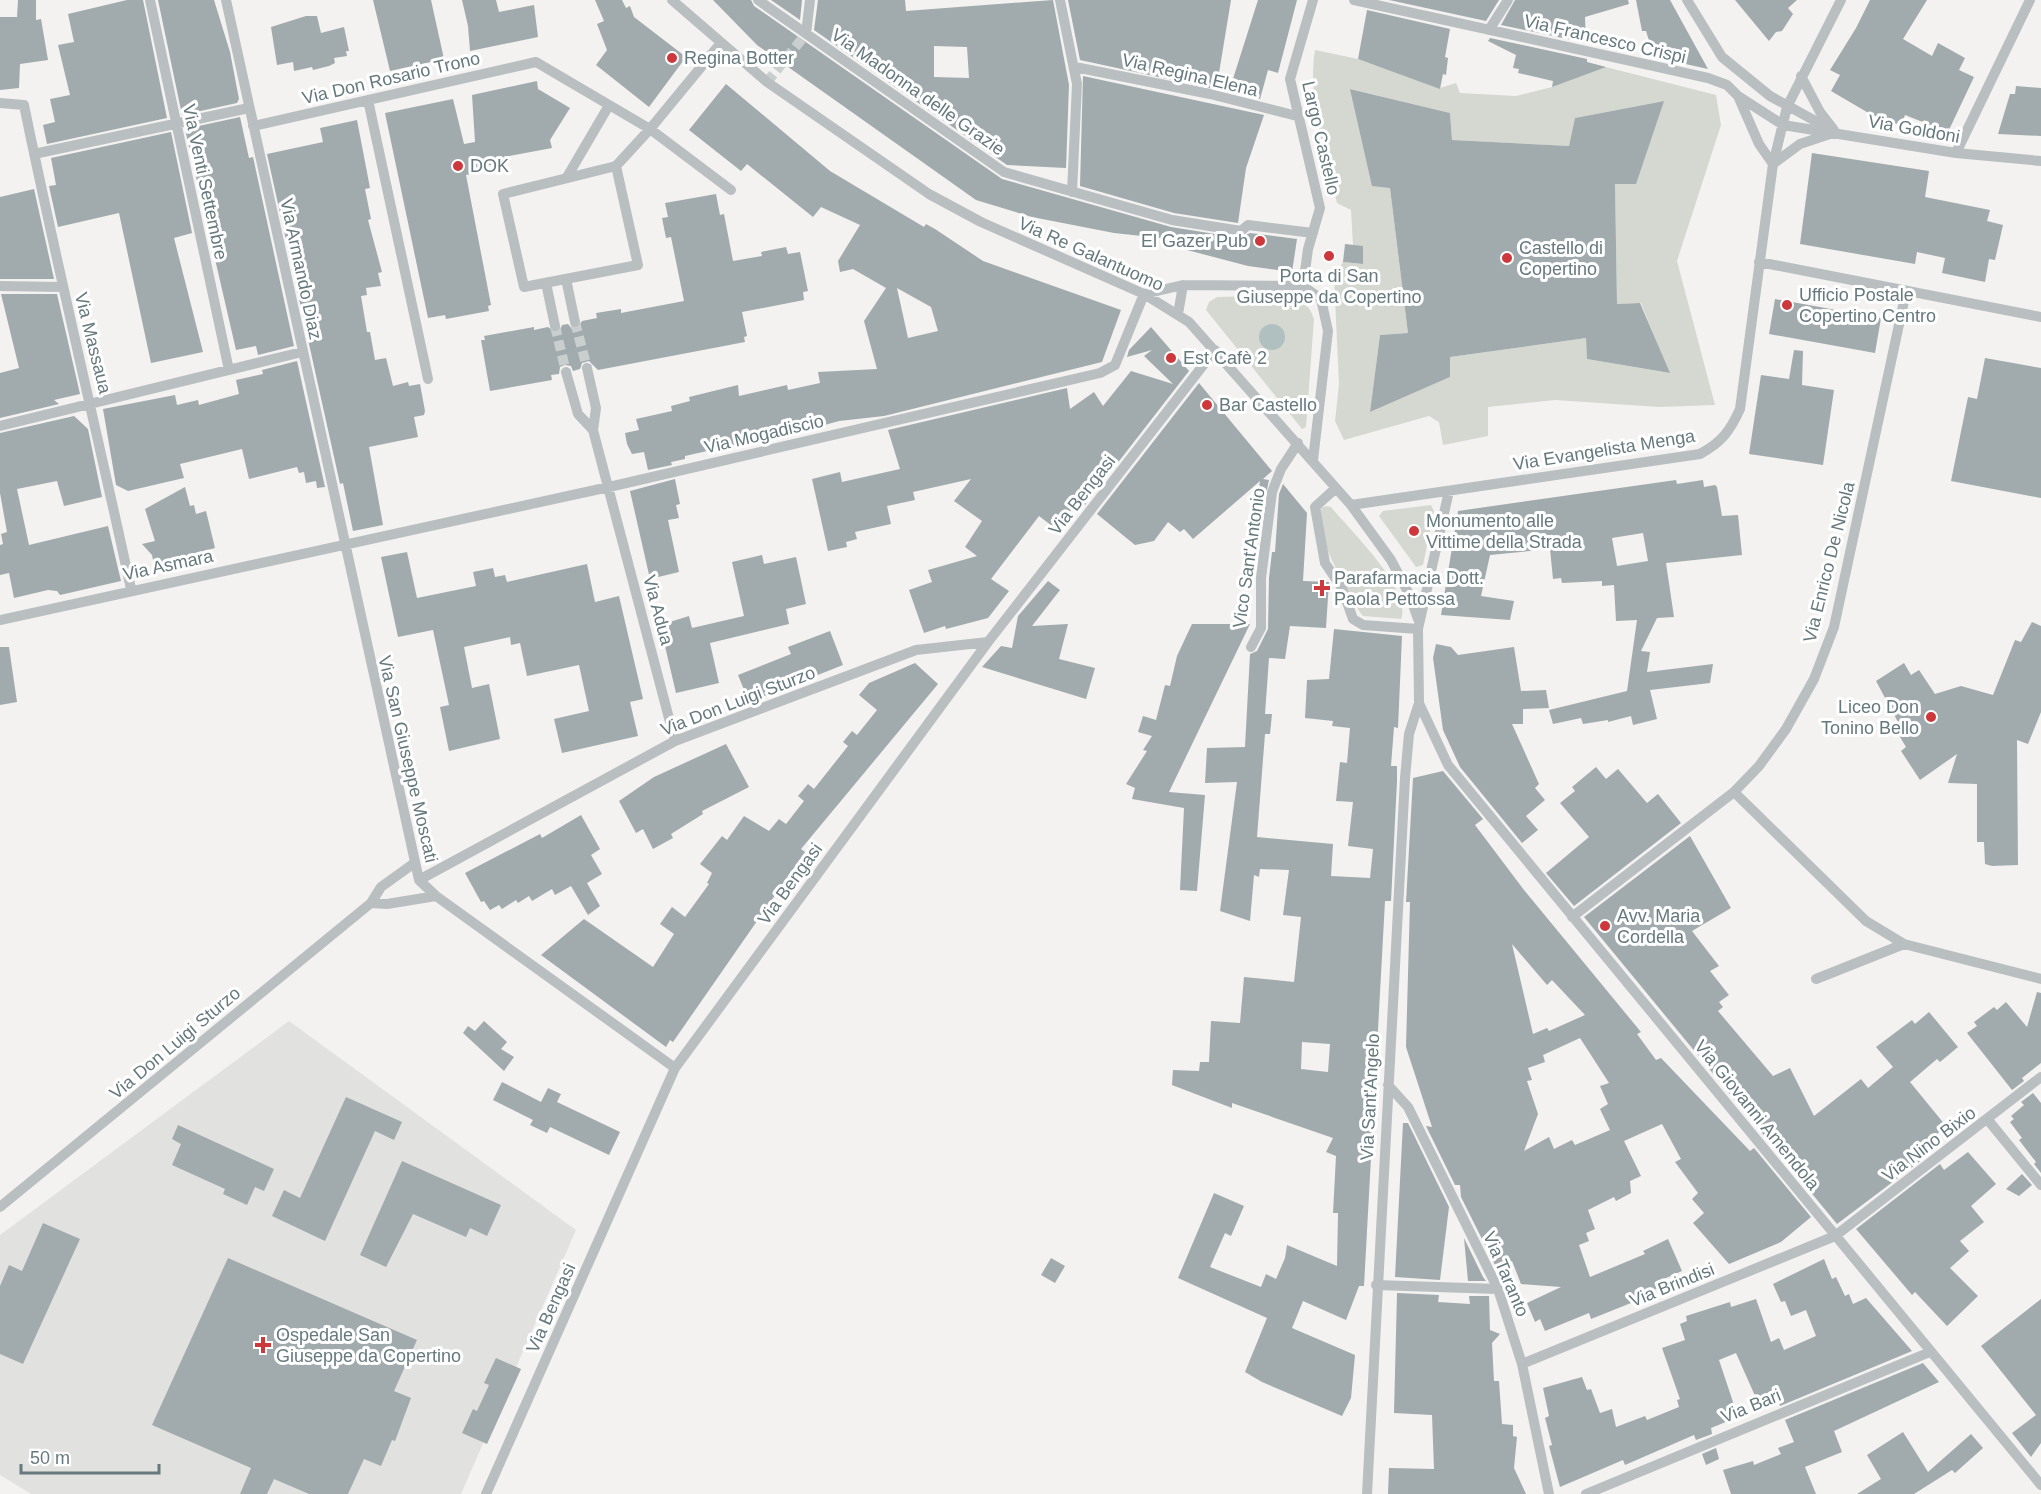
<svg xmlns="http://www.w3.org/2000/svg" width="2041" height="1494" font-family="Arial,sans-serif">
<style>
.built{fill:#e1e2e0}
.green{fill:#d4d8d0;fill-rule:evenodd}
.water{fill:#b0bfbf}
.building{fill:#a1aaac;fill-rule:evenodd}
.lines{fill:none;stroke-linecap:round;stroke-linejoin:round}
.minor-tunnel{stroke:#c9cece;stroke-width:10;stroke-dasharray:10 5;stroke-linecap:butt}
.minor{stroke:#b9bec0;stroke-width:10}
.poi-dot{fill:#cc383c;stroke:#fff;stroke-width:2}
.labels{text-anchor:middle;stroke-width:6;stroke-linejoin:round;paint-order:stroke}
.street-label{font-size:18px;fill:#66797d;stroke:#fff}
.poi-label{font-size:18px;fill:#66797d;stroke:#fff;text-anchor:start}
</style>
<rect width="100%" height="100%" fill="#f3f2f0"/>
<!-- built -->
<path class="built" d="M289,1021L576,1230L461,1494H31L0,1475V1235Z"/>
<!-- green -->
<path class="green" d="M1315,50L1358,59L1440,88L1456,83L1460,93L1516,96L1552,87L1594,64L1716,95L1721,125L1677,261L1715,405L1659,407L1555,400L1488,407V436L1443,445L1439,422L1429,416L1344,440L1335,421L1339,384L1334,277L1343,262L1362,264L1363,247L1353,245L1351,210L1337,203C1326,154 1307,100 1315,50ZM1351,89L1450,113L1452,140L1569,146L1575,118L1663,101L1615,184L1617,304L1641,303L1669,373L1587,359L1586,338L1450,357V377L1370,412L1380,335L1408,333L1390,188Z
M1285,295C1300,299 1309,303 1314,319L1306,427L1302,429L1206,310L1209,302L1217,297Z
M1431,505L1434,511L1423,565L1416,567L1379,516L1383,511Z
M1326,506L1331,507C1349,529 1413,590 1401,619L1363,616L1359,611C1347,587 1312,534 1321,508Z"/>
<!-- water -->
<path class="water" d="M1259 337a13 13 0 1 1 26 0a13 13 0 1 1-26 0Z"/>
<!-- building -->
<path class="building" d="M18,0H36V20L41,19L48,60L20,64L19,88L0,90V17H17Z
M127,0H143L167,118L47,144L43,125L55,122L50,99L70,95L58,45L74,42L68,14Z
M158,0H214L230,52L239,99L237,103L182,115Z
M373,0H431L444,59L390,71Z
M462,0H496L499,12L534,5L538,37L470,51L468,26Z
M595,0H622L626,8L630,6L634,17L686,57L649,107L596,65L607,50L597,24L604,21Z
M713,0H751L754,6L1002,179L1171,227L1240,238L1250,233L1297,239L1292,272L1248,266L1168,245L1170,239L1114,233L1032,217L976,200L757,45Z
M771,0H802L800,20Z
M818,0H905L906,11L1053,0L1069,85L1066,168L1007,165L814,30ZM934,46L967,47L969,78L934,77Z
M1068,0H1231L1218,79L1232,82L1258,0H1297L1278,73L1268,70L1260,99L1080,60Z
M1389,0H1499L1486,21Z
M1515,0H1628L1629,4L1585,17L1586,43L1501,25Z
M1636,0H1670L1708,69L1654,57L1646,31H1642Z
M1735,0H1797L1788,8L1793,14L1782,31L1776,32L1769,41Z
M1870,0H1927L1903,39L1932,56L1938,43L1965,58L1959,70L1974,77L1948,132L1905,115L1902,123L1898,121L1897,124L1872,115L1831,91L1840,75L1830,70L1856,28Z
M1367,10L1450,29L1445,57L1448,58L1446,75L1443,74L1440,89L1358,59Z
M306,16H317L321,33L344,27L349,51H346L347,56L334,58L335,63L329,66L313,70L312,67L294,71L293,62L277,65L271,27Z
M1490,38L1587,59V62L1606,67L1552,87L1553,81L1518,73L1519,69L1513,68L1516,55L1488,41Z
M1083,76L1264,115L1246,168L1238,223L1174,213L1080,186Z
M537,81L538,89L570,108L550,140L552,148L509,156L511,161L485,166L486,171L466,175L491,305L488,306L489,311L446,319L445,315L428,318L385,113L453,99L464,144L475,142L472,95Z
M726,84L830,171L924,227L926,224L935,229L983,261L1121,310L1102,362L884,416L839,421L778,438L777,435L685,456V459L671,462L672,465L648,470L644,452L632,454L627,444L625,433L639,430L636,419L672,411L671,406L690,401L689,397L738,385L739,396L787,385L788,390L820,383L818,372L877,369L864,321L886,288L853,269L840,272L838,261L860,225L821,207L813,217L747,164L741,171L689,130ZM897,288L931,307L938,331L908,338Z
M2016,86L2041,88V136L1998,134L2010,94H2015Z
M1350,89L1450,113L1452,140L1569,146L1575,118L1664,101L1636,184H1615L1617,304L1640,303L1670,373L1587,359L1586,338L1450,357V377L1370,412L1380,335L1408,333L1390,188L1372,186Z
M240,117L249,158L253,157L294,346L258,355L256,346L236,350L185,129Z
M357,120L370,188L365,189L371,219L368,220L382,272L378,273L381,286L366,288L367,295L361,296L367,332H370L375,360L386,358L393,386L408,382L409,386L420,384L425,411L424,415L414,417L418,437L369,447L383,525L353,531L343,483L340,484L267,154L323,142L320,128Z
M171,132L192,233L174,238L203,352L151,363L119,213L58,227L49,186L56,185L51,158Z
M1812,153L1929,171L1925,197L1990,210L1987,221L2003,225L1995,260L1989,259L1985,282L1942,273L1945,258L1917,252L1915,264L1800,244Z
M34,189L54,279H0V197Z
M716,194L720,215L724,214L733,261L762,256L761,252L786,247L788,254L800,252L808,291L803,292L804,300L742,312L747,336L744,337L745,342L598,370L589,361L582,363L580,369L573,371L571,366L565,365L560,367L559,374L551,375L552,380L490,391L481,340H485L484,336L534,327V330L548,327L556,333L560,331L562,325L568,324L572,329H577L582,321L597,318L596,313L621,309V313L684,301L671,237L666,238L662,218L668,217L665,203Z
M1345,244L1363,246V264L1343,262Z
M1,294H57L80,394L54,400L59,404L0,418V373L19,368Z
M1775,299L1881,318L1875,353L1769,334Z
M1151,327L1189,371L1085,505L1079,500L1056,529L1039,516L991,579L1009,591L988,618L946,629L945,626L924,633L909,590L932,582L928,570L977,556L965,547L982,521L954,501L971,479L913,492L915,500L887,506L891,524L855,532L857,539L846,542L847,547L828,551L812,479L840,472L842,482L900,469L888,430L1067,388L1070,409L1094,392L1103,406L1131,371L1173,384L1144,356L1152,350L1127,357L1129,350Z
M1794,350L1803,351L1802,385L1834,390L1823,465L1749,454L1761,375L1789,379Z
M1985,358L2041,368V498L1951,481L1968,397L1977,399Z
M297,361L325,487L317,488L316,481L306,483L304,472L299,473L297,467L249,479L242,449L180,464L184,478L128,491L116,485L103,409L175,395L177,405L198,400L199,405L239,394L236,380L263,374L262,370Z
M1199,383L1272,471L1263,479L1269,480L1261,518L1255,517L1260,481L1193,539L1184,529L1180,532L1168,522L1154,541L1135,545L1097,514Z
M74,416L88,429L102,497L64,506L57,481L17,489L29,545L108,526L121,581L60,595L57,591L48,590L14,598L9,573L0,575V545L3,544L1,534L7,532L0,493V433Z
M675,479L680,504L676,505L679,518L668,520L679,572L650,579L630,491Z
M1676,480L1677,484L1703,480L1704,487L1715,485L1717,487L1722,516L1738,515L1742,555L1666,563L1674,617L1657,618L1641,651L1650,652L1647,672L1713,664L1710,683L1650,690L1657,719L1633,725L1631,716L1608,722V720L1583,724L1581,718L1553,724L1549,710L1627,691L1637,620L1616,621L1614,585L1602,586V581L1562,583L1561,578L1553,579L1550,549L1490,555L1481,596L1514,601L1510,620L1441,615L1458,511ZM1643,533L1648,561L1617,566L1612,538Z
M1283,484L1307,513L1303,581L1329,582L1326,628L1290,626L1285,659L1269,658L1265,714H1272L1270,734H1265L1257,837L1333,844L1331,876L1370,878L1373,849L1348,846L1353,802L1336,801L1340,762L1347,763L1350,728L1332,726L1333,721L1305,718L1307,680L1329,679L1334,629L1402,636L1398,728L1394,727L1391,766H1397V781L1391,901H1385L1364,1286H1359L1346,1320L1303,1301L1292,1328L1355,1355L1351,1398L1342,1416L1262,1382L1245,1372L1267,1318L1178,1278L1214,1193L1244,1206L1231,1236L1225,1233L1210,1267L1261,1287L1266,1274L1276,1279L1285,1258L1287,1245L1337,1266L1338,1213H1333L1336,1156L1326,1152L1333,1138L1232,1103V1108L1172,1085L1173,1070L1199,1071L1200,1062H1209L1211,1021L1240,1023L1244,977L1294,982L1301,917L1283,915L1289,870L1260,869L1259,877L1254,875L1250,921L1220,911L1237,782L1205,783L1207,748L1245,747L1250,654L1257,651L1268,629L1269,578L1272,552H1275L1279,494ZM1302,1042L1330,1044L1328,1072L1301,1069Z
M185,487L190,506L194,505L196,514L206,511L215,548L165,562L155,570L152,555L142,544L155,541L145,509Z
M407,552L417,598L476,586L473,572L493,568L495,577L505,575L507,582L587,564L595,602L619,596L643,699L630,702L638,736L562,753L554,719L589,711L579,665L527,676L520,643L511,645L510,637L464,647L472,688L489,684L500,739L449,751L440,707L449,705L433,630L398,637L381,557Z
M762,555L764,564L796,557L806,604L786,609L789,624L710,643L719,683L676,693L660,625L689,616L692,628L744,616L732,562Z
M1048,581L1060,590L1032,626L1068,624L1059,659L1095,668L1086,699L982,667L1001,646L1012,648L1018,616Z
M2032,622L2041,626V712L2028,744L2017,740L2018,865L1992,866L1985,864L1984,842H1977V784L1948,783L1957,754L1920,780L1901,751L1906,747L1894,727L1899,724L1876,681L1904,663L1911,675L1919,670L1935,694L1961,686L1993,695L2015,640L2021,642Z
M1192,624H1250L1169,792L1205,795L1197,891L1180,890L1184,808L1132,799L1135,788L1126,784L1147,751L1143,750L1152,736L1138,732L1143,716L1156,720L1165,685L1170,686L1177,656Z
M830,631L843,665L749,702L738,675L791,654L788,647Z
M1436,644L1451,647L1458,655L1514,647L1521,691L1546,690L1549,708L1523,709V724H1512L1539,784L1535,788L1545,800L1526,816L1538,830L1522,843L1460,767L1443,730L1433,658Z
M0,647H9L17,702L0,705Z
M915,663L938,684L801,849L805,852L673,1042L670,1040L666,1047L541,955L584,919L653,967L674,934L660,924L672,907L685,917L709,884L707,883L712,873L700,864L722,836L727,840L744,816L769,831L779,819L786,824L804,801L798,796L808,784L814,789L848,746L843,742L852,731L857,735L877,710L859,695L869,683Z
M726,744L749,787L702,811L703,814L671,834L673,838L653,849L643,829L636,833L619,801L654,777Z
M1596,767L1606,779L1618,769L1647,803L1658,794L1681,823L1574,906L1546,873L1589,837L1560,803L1575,791L1572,787Z
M1443,771L1483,819L1475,825L1524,890L1641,1032L1637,1034L1656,1060L1661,1058L1750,1151L1754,1148L1811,1217L1781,1242L1729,1264L1693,1223L1704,1213L1692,1199L1698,1193L1675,1162L1681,1159L1662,1124L1624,1141L1641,1176L1630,1181L1631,1193L1616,1201L1614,1197L1588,1210L1595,1229L1586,1233L1589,1241L1579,1245L1590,1277L1645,1254L1643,1251L1668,1239L1682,1271L1666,1278L1668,1284L1649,1292L1651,1295L1591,1319L1589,1313L1545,1331L1540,1319L1535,1322L1527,1303L1561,1287L1521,1284L1512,1261L1497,1269L1461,1197L1460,1185H1455L1426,1126L1432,1127L1406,1047L1410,902H1406L1413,778ZM1512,944L1547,985L1552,980L1585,1015L1549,1031L1547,1028L1533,1034ZM1580,1038L1609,1083L1600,1086L1608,1104L1600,1109L1610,1130L1575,1145L1572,1140L1554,1149L1549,1137L1524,1151L1538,1114L1527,1081L1532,1080L1528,1068L1545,1062L1543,1055Z
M581,815L600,849L591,855L602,874L587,883L600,906L588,915L571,886L555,895L552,889L532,901L529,896L518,903L516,900L502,909L499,905L490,910L484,901L481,902L465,873L540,834L542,838Z
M1690,836L1731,908L1692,931L1719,966L1710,971L1729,995L1719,1002L1723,1007L1718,1011L1773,1076L1790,1068L1814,1116L1861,1079L1868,1088L1893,1067L1876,1047L1912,1020L1915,1024L1929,1012L1958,1047L1940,1062L1937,1059L1910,1082L1946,1126L1925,1145L1931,1153L1837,1224L1584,917Z
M2037,992L2041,993V1063L2022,1078L2024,1081L2012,1090L1967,1033L1977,1026L1974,1022L1994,1007L1997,1010L2006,1002L2027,1027Z
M484,1021L507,1042L501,1049L514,1057L504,1071L463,1033L468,1026L475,1031Z
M502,1082L541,1102L548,1088L561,1094L557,1102L620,1132L609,1155L550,1127L547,1133L530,1125L533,1120L493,1100Z
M2033,1093L2041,1103V1173L2034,1164L2036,1162L2019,1140L2022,1138L2010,1122L2014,1119L2011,1116L2024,1105L2021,1102Z
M346,1097L402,1122L394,1140L375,1131L325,1241L272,1216L284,1190L300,1198Z
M1403,1123H1408L1449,1207L1440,1280L1395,1277Z
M178,1125L274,1169L264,1191L255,1187L247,1205L223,1194L225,1189L172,1165L181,1144L172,1139Z
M1968,1152L1996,1184L1971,1206L1984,1222L1960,1241L1969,1251L1950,1268L1978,1296L1947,1326L1915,1292L1912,1295L1856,1229L1940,1164L1944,1170Z
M402,1161L501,1205L487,1236L470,1228L466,1237L413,1214L386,1267L360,1255Z
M2022,1174L2032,1185L2019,1196L2006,1189Z
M43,1223L80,1239L23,1364L0,1354V1286L9,1265L22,1271Z
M1464,1238L1483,1277L1486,1281H1468Z
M228,1258L417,1340L394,1391L411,1398L395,1441L392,1440L381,1466L364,1459L348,1494H309L274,1479L267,1494H240L251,1468L152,1425Z
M1051,1258L1065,1266L1055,1283L1041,1275Z
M1824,1259L1832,1279L1836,1277L1845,1296L1849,1294L1853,1304L1866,1298L1912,1351L1780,1406L1778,1400L1760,1407L1736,1353L1719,1360L1738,1417L1711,1428L1712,1434L1696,1440L1694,1435L1625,1465L1623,1460L1560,1487L1549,1446L1552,1445L1545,1418L1549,1416L1543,1388L1582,1377L1587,1390L1591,1389L1600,1413L1612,1409L1616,1427L1645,1416L1647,1420L1679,1407L1677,1400L1680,1399L1662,1348L1685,1340L1680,1324L1687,1321L1686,1316L1730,1302L1731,1307L1756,1299L1771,1342L1779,1338L1784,1350L1816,1336L1806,1310L1791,1316L1785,1301L1781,1302L1773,1284Z
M1397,1293L1439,1295L1438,1302L1470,1304L1469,1296H1489L1490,1330L1500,1334L1492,1343L1494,1381H1499L1502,1424L1513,1425V1436L1517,1437L1514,1468L1526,1494H1388L1389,1468L1434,1469L1432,1415L1394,1413Z
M2041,1299V1443L2031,1457L2012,1433L2036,1415L1981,1346Z
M496,1358L521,1369L487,1444L462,1433L473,1409L477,1411L489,1385L484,1383Z
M1923,1363L1939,1382L1834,1431L1842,1452L1805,1467L1816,1494H1731L1723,1470L1753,1461L1754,1465L1781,1454L1778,1448L1794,1442L1785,1420Z
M1903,1432L1928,1472L1971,1434L1983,1448L1955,1473L1952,1470L1914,1494H1857L1881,1479L1867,1455Z
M1716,1448L1719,1459L1706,1465L1702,1454Z"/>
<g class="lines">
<!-- minor-tunnel -->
<path class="minor-tunnel" d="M767,82L806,34
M575,322L587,368
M555,326L566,372"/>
<!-- minor -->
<path class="minor" d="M150,0L229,370
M226,0L419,880L436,896L675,1068
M672,0L767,82L929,194L981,222L1144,294L1189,322L1351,505L1391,560L1410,596L1418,619
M758,0L1004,172L1172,220L1241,231L1248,225L1313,233
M1060,0L1077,84L1072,192
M1354,0L1708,78L1727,85L1738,96L1783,125L1956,153L2041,161
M1687,0L1722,57L1770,96L1828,128
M1489,30L1508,0
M806,34L810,0
M1075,67L1210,94L1297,116
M1801,76L1820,112L1834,130
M1738,96L1759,144L1773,164
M368,100L428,379
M0,103L24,105C57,267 96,427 131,589
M253,126L536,62L650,129L731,190
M1956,153L2030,0
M34,154L249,108
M1773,164L1800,144L1833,133
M616,166L638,265L524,287L503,194Z
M616,166L650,129L720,44
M567,177L608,107
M1759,262L2041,317
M566,279L575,322
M546,283L555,326
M0,286L62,287
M1303,286L1308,249L1320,208L1290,79L1313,0
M1178,314L1183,285
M587,368L596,408L593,430L675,741
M566,372L578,414L593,430
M0,426L302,352
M1336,488L1315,507L1325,563L1342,588L1353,619L1363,625L1418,629
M1449,491L1418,629L1419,703L1448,765L2041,1485
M1351,505L1700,454C1722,442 1730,431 1740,409L1773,164L1787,107L1841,0
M0,620L609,487L1100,373L1115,365L1144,294L1183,285L1303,286L1321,299L1328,331L1313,460
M1251,647L1261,628V578L1272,492L1281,469L1298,443
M1734,792L1866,921L1904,944L2041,979
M419,880L675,741L916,650L988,642
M371,903L387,904L436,896
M1572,917L1734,792L1759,766L1786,729L1814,679L1834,627L1906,292
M1816,979L1904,944
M1388,1085L1408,1107L1498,1289L1522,1364L1549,1494
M1988,1120L2041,1185
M0,1207L371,903L381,887L413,864
M1376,1285L1498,1289
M1522,1364L1835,1236L2041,1077
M486,1494L675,1068L988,642L1215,350
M1367,1494L1405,778L1409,734L1419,703
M1586,1494L1930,1352"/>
</g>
<!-- markers -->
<g class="poi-dot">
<circle cx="672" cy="58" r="6"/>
<circle cx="458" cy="166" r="6"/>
<circle cx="1260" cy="241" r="6"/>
<circle cx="1329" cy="256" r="6"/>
<circle cx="1507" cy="258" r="6"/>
<circle cx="1787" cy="305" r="6"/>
<circle cx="1171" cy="358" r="6"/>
<circle cx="1207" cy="405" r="6"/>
<circle cx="1414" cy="531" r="6"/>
<path d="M1319 579h6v6h6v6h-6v6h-6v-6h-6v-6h6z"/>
<circle cx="1931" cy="717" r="6"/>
<circle cx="1605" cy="926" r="6"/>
<path d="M260 1336h6v6h6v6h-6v6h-6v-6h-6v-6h6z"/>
</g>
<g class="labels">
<!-- street labels -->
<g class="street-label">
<text transform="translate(1605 39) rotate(13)" y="6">Via Francesco Crispi</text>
<text transform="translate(1190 75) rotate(13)" y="6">Via Regina Elena</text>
<text transform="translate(391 78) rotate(-13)" y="6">Via Don Rosario Trono</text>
<text transform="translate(918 92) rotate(35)" y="6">Via Madonna delle Grazie</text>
<text transform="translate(1914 129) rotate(10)" y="6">Via Goldoni</text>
<text transform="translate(1321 138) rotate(77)" y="6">Largo Castello</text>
<text transform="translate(205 182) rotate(78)" y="6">Via Venti Settembre</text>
<text transform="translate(1091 254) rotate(24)" y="6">Via Re Galantuomo</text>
<text transform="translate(301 269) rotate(78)" y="6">Via Armando Diaz</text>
<text transform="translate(93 343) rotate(76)" y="6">Via Massaua</text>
<text transform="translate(764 434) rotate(-13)" y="6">Via Mogadiscio</text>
<text transform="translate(1604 450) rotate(-9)" y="6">Via Evangelista Menga</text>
<text transform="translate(1082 495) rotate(-52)" y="6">Via Bengasi</text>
<text transform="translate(1249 558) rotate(-82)" y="6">Vico Sant'Antonio</text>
<text transform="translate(1829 562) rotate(-76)" y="6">Via Enrico De Nicola</text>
<text transform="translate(168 565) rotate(-12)" y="6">Via Asmara</text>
<text transform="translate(658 610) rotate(75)" y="6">Via Adua</text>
<text transform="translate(738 701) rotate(-21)" y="6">Via Don Luigi Sturzo</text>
<text transform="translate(408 759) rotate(77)" y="6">Via San Giuseppe Moscati</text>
<text transform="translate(790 884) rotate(-54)" y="6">Via Bengasi</text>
<text transform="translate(175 1043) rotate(-40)" y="6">Via Don Luigi Sturzo</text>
<text transform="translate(1370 1097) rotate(-87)" y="6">Via Sant'Angelo</text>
<text transform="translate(1757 1115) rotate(51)" y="6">Via Giovanni Amendola</text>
<text transform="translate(1929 1144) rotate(-37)" y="6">Via Nino Bixio</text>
<text transform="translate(1506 1274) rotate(67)" y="6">Via Taranto</text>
<text transform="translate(1672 1285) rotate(-22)" y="6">Via Brindisi</text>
<text transform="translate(551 1308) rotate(-66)" y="6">Via Bengasi</text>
<text transform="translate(1751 1406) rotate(-22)" y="6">Via Bari</text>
</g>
<!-- poi labels -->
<g class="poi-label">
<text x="684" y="64">Regina Botter</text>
<text x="470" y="172">DOK</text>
<text x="1248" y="247" text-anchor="end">El Gazer Pub</text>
<text x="1519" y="254">Castello di<tspan x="1519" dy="21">Copertino</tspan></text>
<text x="1329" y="282" text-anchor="middle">Porta di San<tspan x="1329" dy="21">Giuseppe da Copertino</tspan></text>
<text x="1799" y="301">Ufficio Postale<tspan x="1799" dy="21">Copertino Centro</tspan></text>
<text x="1183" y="364">Est Cafè 2</text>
<text x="1219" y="411">Bar Castello</text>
<text x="1426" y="527">Monumento alle<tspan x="1426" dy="21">Vittime della Strada</tspan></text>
<text x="1334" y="584">Parafarmacia Dott.<tspan x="1334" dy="21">Paola Pettossa</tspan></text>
<text x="1919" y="713" text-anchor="end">Liceo Don<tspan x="1919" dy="21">Tonino Bello</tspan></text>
<text x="1617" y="922">Avv. Maria<tspan x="1617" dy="21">Cordella</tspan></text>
<text x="276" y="1341">Ospedale San<tspan x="276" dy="21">Giuseppe da Copertino</tspan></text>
</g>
</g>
<!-- scale -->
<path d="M21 1464v9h138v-9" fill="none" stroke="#66797d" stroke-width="3"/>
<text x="30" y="1464" font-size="18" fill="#66797d" stroke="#ffffff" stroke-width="4.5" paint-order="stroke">50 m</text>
</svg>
